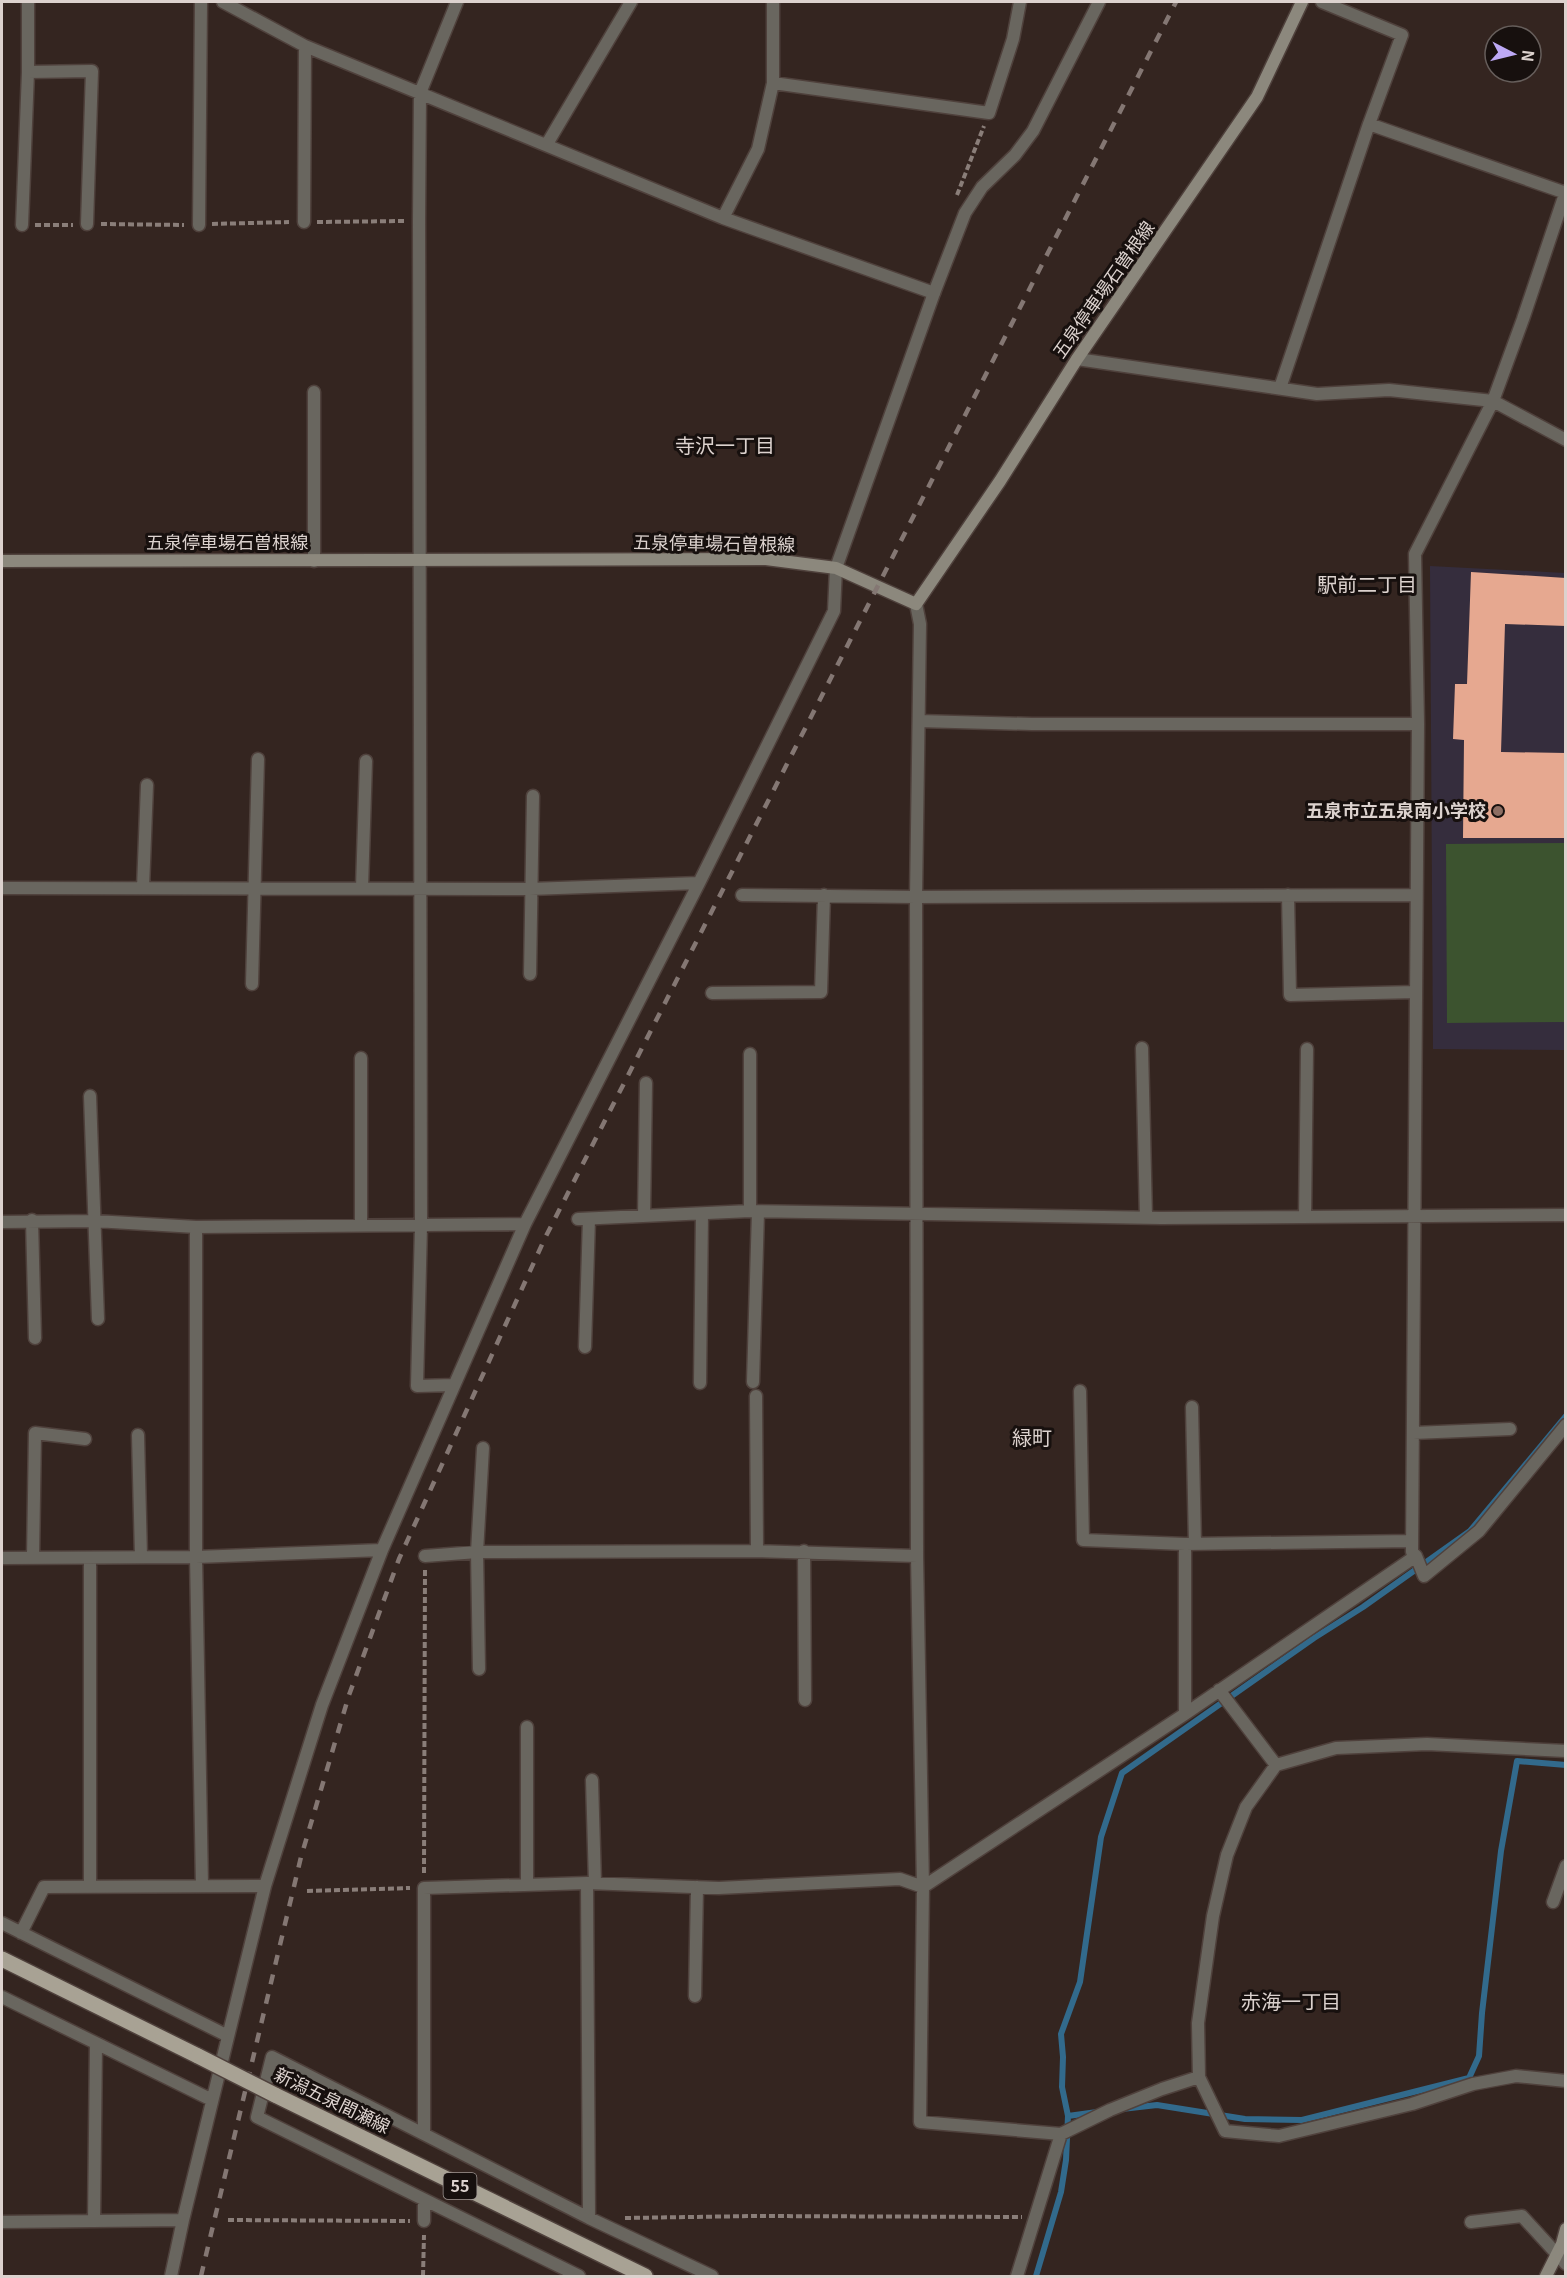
<svg xmlns="http://www.w3.org/2000/svg" width="1567" height="2278" font-family="Georgia,'Noto Sans JP',serif">
<style>
.education{fill:#352d3d}
.green{fill:#3c532f}
.lines{fill:none;stroke-linecap:round;stroke-linejoin:round}
.stream{stroke:#326a8c;stroke-width:6}
.building{fill:#e6a890}
.minor-casing{stroke:#4f413c;stroke-width:15}
.tertiary-casing{stroke:#4f413c;stroke-width:15}
.secondary-casing{stroke:#4f413c;stroke-width:15}
.primary-casing{stroke:#4f413c;stroke-width:18}
.path{stroke:#8a7e79;stroke-width:4;stroke-dasharray:6 3;stroke-linecap:butt}
.minor{stroke:#69665f;stroke-width:12}
.tertiary{stroke:#69665f;stroke-width:12}
.secondary{stroke:#8c887d;stroke-width:12}
.primary{stroke:#a8a294;stroke-width:15}
.rail{stroke:#847773;stroke-width:4.5;stroke-dasharray:10 10;stroke-linecap:butt}
.primary-bridge-casing{stroke:#4f413c;stroke-width:18;stroke-linecap:butt}
.primary-bridge{stroke:#a8a294;stroke-width:15}
.education-dot{fill:#8d6e63;stroke:#17100e;stroke-width:2}
.labels{text-anchor:middle;stroke-width:6;stroke-linejoin:round;paint-order:stroke}
.shield{fill:#17100e;stroke:#a19894;stroke-width:1.5}
.shield-label{font-size:16px;font-weight:bold;fill:#dcd2ce}
.street-label{font-size:18px;fill:#dcd2ce;stroke:#17100e}
.poi-label{font-size:18px;font-weight:bold;fill:#dcd2ce;stroke:#17100e;text-anchor:end}
.neighbourhood-label{font-size:20px;fill:#dcd2ce;stroke:#17100e}
</style>
<rect width="100%" height="100%" fill="#342520"/>
<!-- education -->
<path class="education" d="M1430,566L1565,573V1050L1433,1049Z"/>
<!-- green -->
<path class="green" d="M1565,843V1022L1447,1023L1446,844Z"/>
<g class="lines">
<!-- stream -->
<path class="stream" d="M1122,2109L1157,2105L1245,2119L1302,2120L1469,2078L1479,2056L1482,2013L1501,1851L1517,1761L1566,1765
M1068,2116L1097,2112
M1036,2276L1061,2192L1066,2160L1068,2116L1062,2087L1063,2057L1061,2034L1080,1982L1101,1837L1122,1773L1314,1638L1363,1607L1470,1531L1566,1416"/>
</g>
<!-- building -->
<path class="building" d="M1471,572L1566,578V626L1505,624L1501,752L1566,753V838H1463L1464,740L1453,739L1455,684H1467Z"/>
<g class="lines">
<defs>
<path id="minor" d="M28,2V72L92,71L87,224
M223,2L305,46L723,218L934,293
M773,83L989,113L1013,39L1020,2
M1369,124L1566,193
M547,144L631,2
M723,218L758,149L773,83V2
M304,222L305,46
M22,225L28,72
M199,225L201,2
M1077,359L1317,394L1389,390L1493,401L1566,440
M1280,388L1369,124L1402,35L1322,2
M314,392V561
M916,604L920,624L916,897L917,1556L923,1887L920,2122L1061,2134L1110,2110L1162,2089L1199,2077
M919,721L1032,724H1418
M2,888L530,889L699,883
M143,888L147,785
M362,888L366,761
M742,895L916,897L1416,895
M1288,895L1290,995L1415,992
M530,974L533,796
M252,984L258,759
M712,993L821,992L824,895
M1142,1048L1146,1218
M750,1054V1211
M90,1096L98,1319
M644,1216L646,1083
M1305,1217L1307,1049
M578,1219L750,1211L1161,1218L1566,1215
M32,1220L35,1338
M2,1222L95,1221L196,1227L525,1224
M361,1226V1058
M196,1227V1557L202,1886
M585,1347L589,1219
M753,1382L758,1212
M700,1383L702,1214
M454,1385L417,1386L421,1226L419,221L420,93L457,2
M1080,1391L1083,1540L1185,1544
M756,1396L757,1551
M1192,1407L1195,1544
M1413,1433L1510,1429
M138,1435L141,1557
M804,1551L805,1700
M425,1556L477,1552L757,1551L917,1556
M1416,1556L1424,1576L1479,1531L1566,1425
M2,1558L196,1557L382,1550
M33,1558L35,1433L85,1439
M479,1669L477,1552L483,1448
M1219,1690L1276,1765
M1185,1714V1544L1412,1541
M1566,1751L1427,1744L1336,1748L1276,1765L1246,1807L1227,1855L1213,1916L1198,2023L1199,2077L1225,2131L1279,2136L1412,2104L1473,2084L1516,2076L1566,2081
M592,1780L595,1883
M587,1883L589,2218
M527,1885V1727
M90,1887V1558
M923,1887L1185,1714L1416,1556L1412,1552L1418,724L1415,554L1493,401L1523,319L1566,191
M1553,1902L1566,1866
M2,1923L228,2036
M21,1933L44,1887L265,1886
M695,1996L697,1887
M2,1997L212,2100
M424,2133V1888L587,1883L719,1888L900,1879L923,1887
M424,2200V2221
M94,2221L96,2044
M2,2222L183,2220
M1471,2222L1522,2216L1566,2264
M171,2276L183,2220L265,1886L322,1705L382,1550L525,1224L699,883L834,611L836,568
M579,2276L257,2117L272,2057L589,2218L712,2276
M1017,2276L1061,2134"/>
<path id="tertiary" d="M836,568L934,293L965,213L982,187L1015,155L1033,131L1099,2"/>
<path id="secondary" d="M2,561L766,559L836,568L916,604L1000,481L1077,359L1257,97L1302,2
M1546,2276L1562,2244L1566,2229"/>
<path id="primary" d="M2,1959L198,2056
M275,2095L645,2276"/>
</defs>
<!-- minor casing -->
<use href="#minor" class="minor-casing"/>
<!-- tertiary casing -->
<use href="#tertiary" class="tertiary-casing"/>
<!-- secondary casing -->
<use href="#secondary" class="secondary-casing"/>
<!-- primary casing -->
<use href="#primary" class="primary-casing"/>
<!-- path -->
<path class="path" d="M957,195L984,126
M317,222L406,221
M101,224L184,225
M212,224L289,222
M35,225H73
M424,1873L425,1569
M307,1891L410,1888
M625,2218L755,2216L1022,2217
M228,2220L410,2221
M423,2276L424,2235"/>
<!-- minor -->
<use href="#minor" class="minor"/>
<!-- tertiary -->
<use href="#tertiary" class="tertiary"/>
<!-- secondary -->
<use href="#secondary" class="secondary"/>
<!-- primary -->
<use href="#primary" class="primary"/>
<!-- rail -->
<path class="rail" d="M201,2276L301,1857L349,1695L399,1559L545,1238L1176,2"/>
<defs>
<path id="primary-bridge" d="M198,2056L275,2095"/>
</defs>
<!-- primary-bridge casing -->
<use href="#primary-bridge" class="primary-bridge-casing"/>
<!-- primary-bridge -->
<use href="#primary-bridge" class="primary-bridge"/>
</g>
<!-- markers -->
<circle class="education-dot" cx="1498" cy="811" r="6"/>
<g class="labels">
<!-- shield labels -->
<rect class="shield" x="443.5" y="2173" width="33" height="26" rx="4.5"/>
<g class="shield-label">
<text x="460" y="2192">55</text>
</g>
<!-- street labels -->
<g class="street-label">
<text transform="translate(1104 290) rotate(-55)" y="6">五泉停車場石曽根線</text>
<text x="227" y="549">五泉停車場石曽根線</text>
<text transform="translate(714 544) rotate(1)" y="6">五泉停車場石曽根線</text>
<text transform="translate(332 2101) rotate(26)" y="6">新潟五泉間瀬線</text>
</g>
<!-- poi labels -->
<g class="poi-label">
<text x="1486" y="817">五泉市立五泉南小学校</text>
</g>
<!-- neighbourhood labels -->
<g class="neighbourhood-label">
<text x="725" y="453">寺沢一丁目</text>
<text x="1367" y="592">駅前二丁目</text>
<text x="1032" y="1445">緑町</text>
<text x="1291" y="2009">赤海一丁目</text>
</g>
</g>
<!-- border -->
<rect width="1567" height="2278" fill="none" stroke="#dcd2ce" stroke-width="6"/>
<!-- north arrow -->
<g transform="translate(1513 54) rotate(97)"><circle r="28" fill="#17100e" stroke="#665e5b" stroke-width="1.5"/>
<path d="M0-4.5L10 22L0 15L-10 22Z" fill="#bda9f5"/>
<text y="-9" font-size="16" font-weight="bold" text-anchor="middle" fill="#dcd2ce">N</text>
</g>
</svg>
